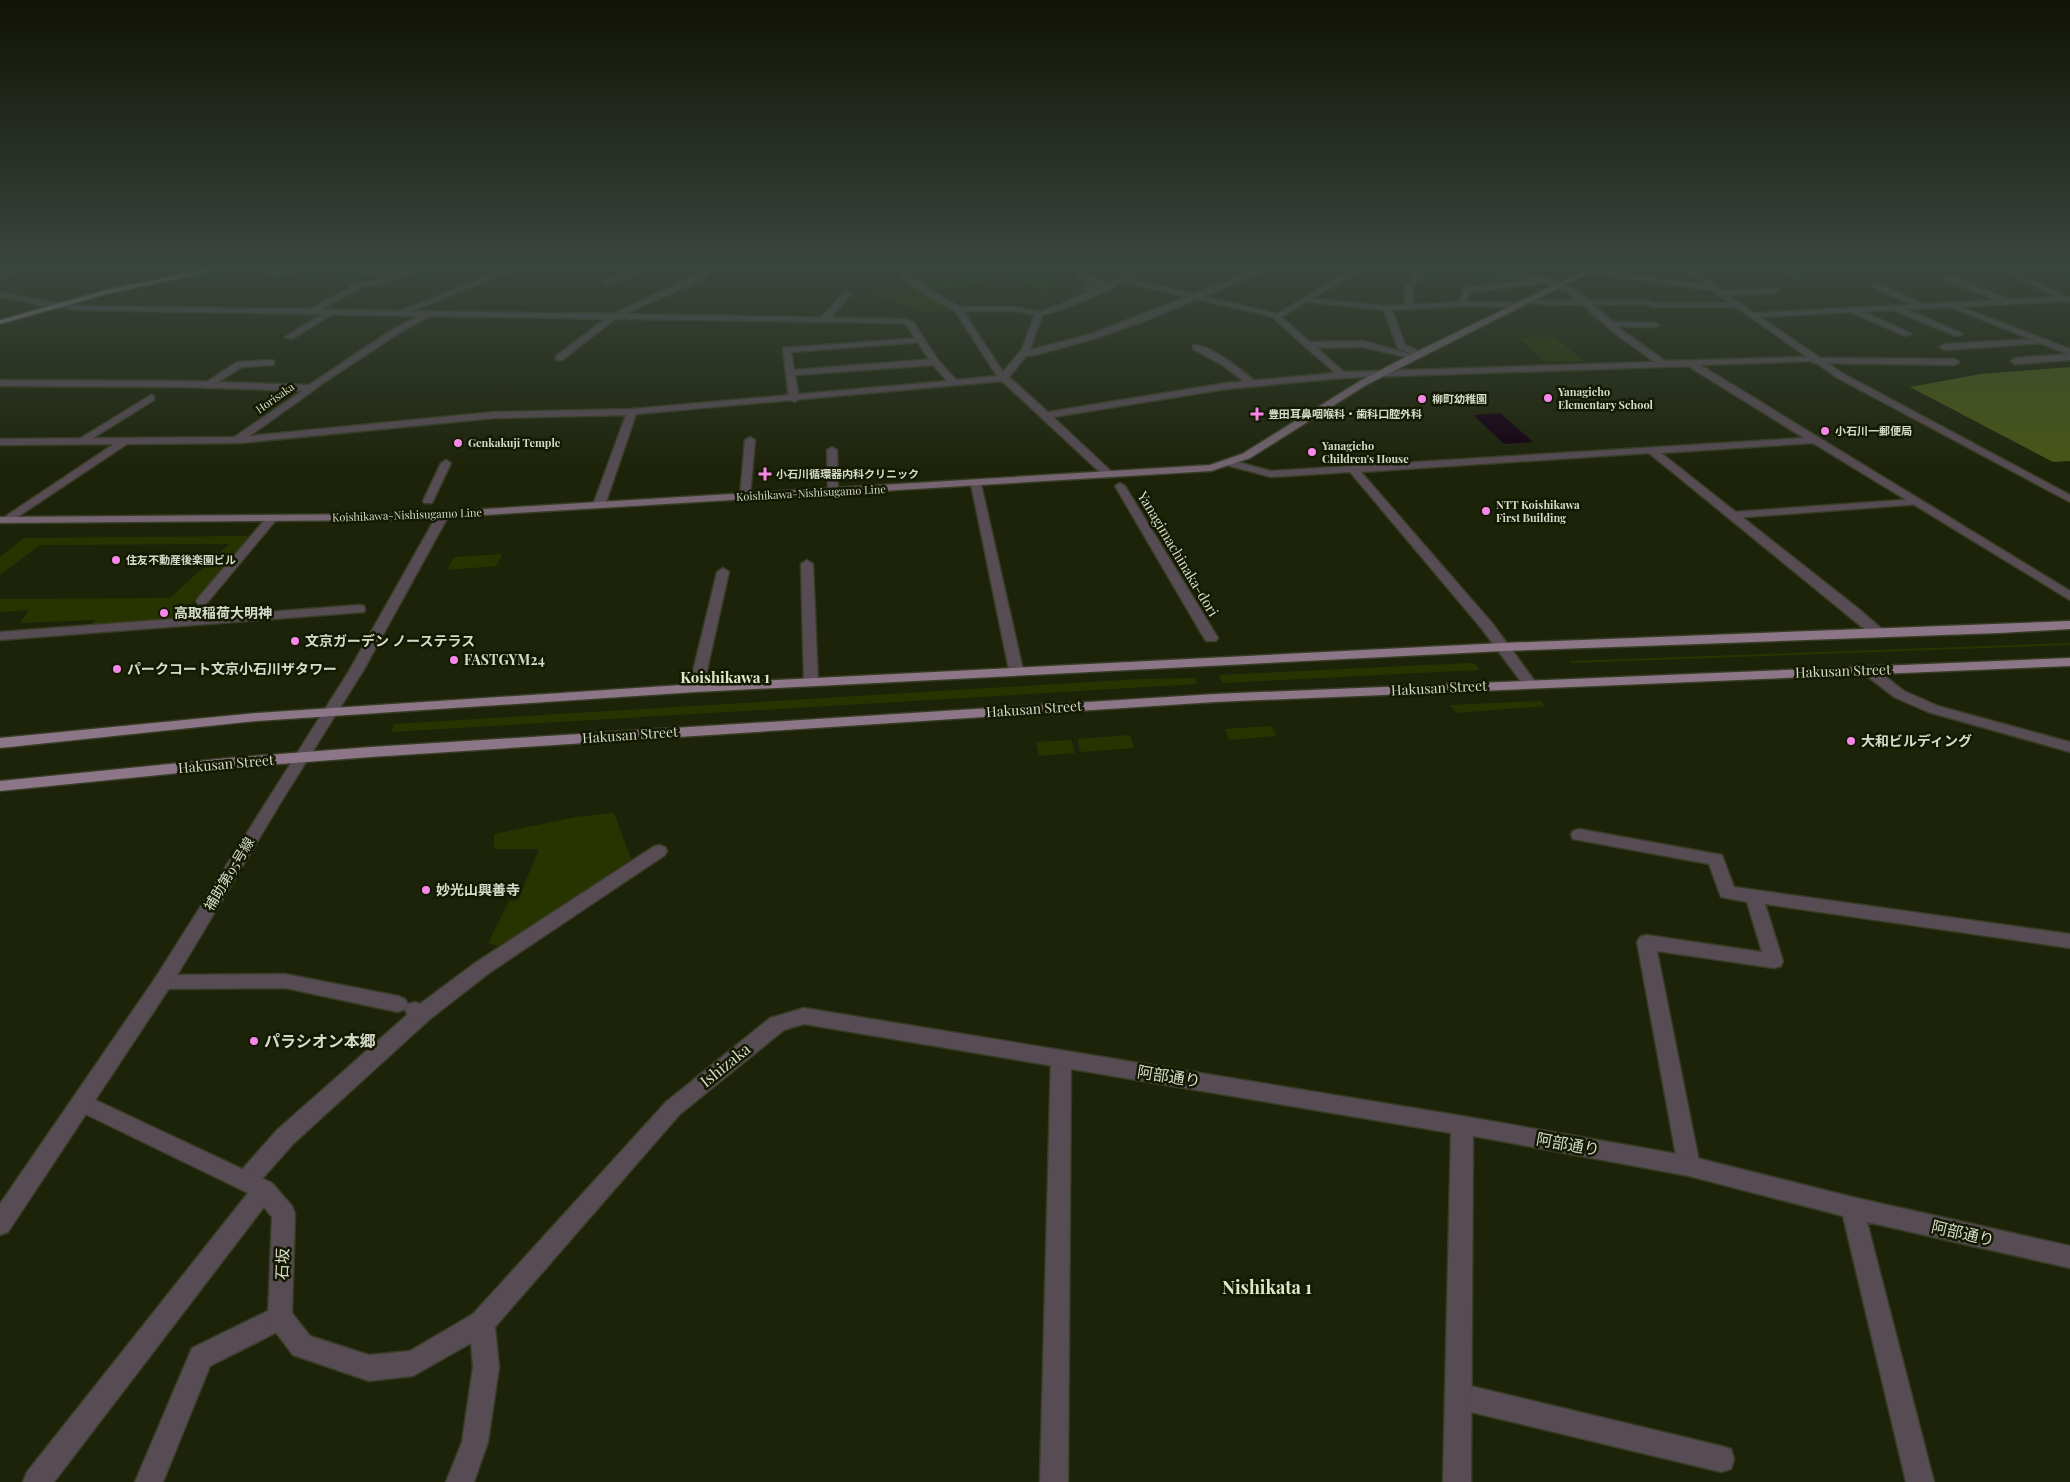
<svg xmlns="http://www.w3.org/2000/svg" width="2070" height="1482" font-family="'Playfair Display','Noto Sans JP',serif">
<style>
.green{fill:#283400}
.forest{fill:#485715}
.water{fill:#150013}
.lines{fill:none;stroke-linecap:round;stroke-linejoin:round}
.service-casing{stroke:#373d24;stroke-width:3}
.pedestrian-casing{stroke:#373d24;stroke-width:3}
.minor-casing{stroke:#373d24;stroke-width:3}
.tertiary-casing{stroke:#373d24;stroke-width:3}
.secondary-casing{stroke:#373d24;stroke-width:3}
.primary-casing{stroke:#373d24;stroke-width:3}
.trunk-casing{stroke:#373d24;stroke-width:3}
.service{fill:#574b54;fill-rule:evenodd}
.pedestrian{fill:#574b54;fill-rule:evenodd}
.minor{fill:#574b54;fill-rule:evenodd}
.tertiary{fill:#574b54;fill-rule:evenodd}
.secondary{fill:#756472;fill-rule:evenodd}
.primary{fill:#8d7688;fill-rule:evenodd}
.trunk{fill:#987e92;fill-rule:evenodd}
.poi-dot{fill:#f987e9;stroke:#141a02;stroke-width:2}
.labels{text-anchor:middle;stroke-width:5;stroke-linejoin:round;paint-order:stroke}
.far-poi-label{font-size:11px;font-weight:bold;fill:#d5daca;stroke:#141a02;text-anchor:start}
.far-street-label{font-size:11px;fill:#d5daca;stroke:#141a02}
.street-label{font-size:14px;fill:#d5daca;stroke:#141a02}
.poi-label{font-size:14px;font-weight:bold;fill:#d5daca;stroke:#141a02;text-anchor:start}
.neighbourhood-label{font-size:15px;font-weight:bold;fill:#dde8c7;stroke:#141a02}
.near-poi-label{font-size:16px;font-weight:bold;fill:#d5daca;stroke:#141a02;text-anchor:start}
.near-street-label{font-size:16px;fill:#d5daca;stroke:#141a02}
.near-neighbourhood-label{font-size:18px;font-weight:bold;fill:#dde8c7;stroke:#141a02}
</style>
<rect width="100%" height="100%" fill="#1d2309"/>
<!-- green -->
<path class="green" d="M1476,270L1533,279L1507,283L1468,277Z
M1045,274L1058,282L1050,288L1040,291L1018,278Z
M979,276L989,282L936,290L927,283Z
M912,286L954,311L919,312L866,291Z
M1518,337H1555L1585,361L1545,362Z
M249,536L175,623L88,628L95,620L20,623L29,610L0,612V599L170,598L229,544L40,545L0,575V557L24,538Z
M502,554L496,566L447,570L454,557Z
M2070,643V645L1571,663L1570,661Z
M1468,663L1476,664L1479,670L1222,683L1219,675Z
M1195,678L1197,684L391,732L394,724L1140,679Z
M1540,701L1545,706L1457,713L1450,705Z
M1271,726L1276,736L1229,740L1225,729Z
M1130,735L1134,748L1080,752L1078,739Z
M1071,740L1075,753L1039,756L1036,742Z
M614,813L631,859L538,922L498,946L488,943L509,901L518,900L539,849H494V834L576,817Z"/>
<!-- forest -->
<path class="forest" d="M2070,367V461L2053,462L1910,387L1981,374Z"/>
<!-- water -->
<path class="water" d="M1500,413L1533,442L1504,444L1473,415Z"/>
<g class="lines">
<defs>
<path id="service" d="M30,265H42L0,278V274Z
M255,265H264L276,272L315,265H338L401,272L423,265H434L377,285L362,287L314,313H311V309L357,283L373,281L388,275L324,268L275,276Z
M516,265H526L402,315L395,313Z
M647,265H657L610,284L603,282Z
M691,265H714L716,267L712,269Z
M1774,265H1783L1803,276L1796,278Z
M1859,265H1868L1874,269L1867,271Z
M1420,268L1427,270C1415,284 1408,286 1414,306L1407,308C1399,290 1409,281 1420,268Z
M1587,269L1712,286L1716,288L1712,290L1590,273H1587Z
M1076,272H1082L1104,282V286L1096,289H1100V293L1085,291V287L1095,284L1076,276Z
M1943,275H1949L2015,302L2008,304L1943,279Z
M1120,277L1278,314L1282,316L1278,318L1120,281Z
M1547,278H1550V282L1470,292L1466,306L1459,304L1464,288Z
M1874,284H1880L1927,306L1920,308L1874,288Z
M1778,289L1779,291L1775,293L1720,295L1716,293L1720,291Z
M845,291L852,293L827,322H821V318Z
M0,292L42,301L43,303L39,305L0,296Z
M1303,298L1387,306L1391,308L1387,310L1306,302L1302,300Z
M1526,298L1548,301L1648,300L1654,303H1737L1741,305L1737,307H1652L1646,304L1548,305L1526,302Z
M2066,298H2070V302H2066Z
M1893,306H1899L1963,334L1956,336L1893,310Z
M1850,308H1856L1912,334L1905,336L1850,312Z
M329,310L336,312L292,339L285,337Z
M613,313L620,315L562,360H556V356Z
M1607,322L1655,323L1659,325L1655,327L1610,326H1607Z
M919,338L923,340L922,342L791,352L794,370L935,359L939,362L935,365L795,375L799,399L794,402L789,399L783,348Z
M2040,339L2044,341L2043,343L1944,350L1940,347L1944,344Z
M1363,341L1418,356L1414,359L1363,347L1309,348L1305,345L1309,342Z
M1193,345C1207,343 1246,372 1256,383L1251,386L1248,385L1224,366L1193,349Z
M2070,354V360L2015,364L2011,361L2015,358Z
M1816,358L1955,359L1959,362L1955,365L1813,363V359Z
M271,360L274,361V365L242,367L210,387L207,388L202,385L237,362Z
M311,385L316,388L314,390L241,442H233V438Z
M151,395L154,396V400L85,443H77L76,441Z
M1917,499L1921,500L1923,502L1921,504L1733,518L1727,515L1733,512Z
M1579,829L1722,855L1734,887L2070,934V948L1765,904L1783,961L1781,966L1774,968L1657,951L1700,1166L1697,1173L1689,1176L1681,1173L1678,1166L1637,942L1640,937L1646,935L1762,952L1747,902L1721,897L1709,864L1573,839L1571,835L1573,831Z
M659,845L665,847L667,851L665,855L489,973L430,1019L293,1144L255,1187L247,1190L239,1187L236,1180L239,1173L277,1130L416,1007L475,963L653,847Z
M285,974L398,996L405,999L408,1004L405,1009L398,1012L285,988L163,989L156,987L153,982L156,977L163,975Z
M1061,1050L1068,1052L1071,1058L1068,1482H1040L1051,1058L1054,1052Z
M280,1305L289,1308L292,1317L289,1326L210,1366L163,1482H135L192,1348Z
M1458,1383L1721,1446L1731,1449L1734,1459L1731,1469L1721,1472L1458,1409L1449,1405L1445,1396L1449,1387Z"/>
<path id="pedestrian" d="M446,460L451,463L433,501L432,503H424L423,501L441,463Z
M1120,483L1125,486L1218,638L1216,641H1206L1204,638L1115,486Z
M359,605L364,606L365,609L364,612L0,640V632Z"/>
<path id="minor" d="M710,265H717L704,279L625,314L903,319L913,322L938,360L956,380L997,376L955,311L926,295L902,277L901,265H908L909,274L932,291L960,307H1016L1039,312L1059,305L1120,277L1135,265H1143C1120,289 1075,306 1042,315L1030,350L1091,334L1268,265H1278L1147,320L1097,338L1035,355L1026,356L1009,377L1048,412L1226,383L1335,373L1272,317L1360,265H1369L1281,317L1344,372L1655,362L1617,335L1568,292L1555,288V285L1458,265H1474L1566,282L1565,286L1574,288L1623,331L1665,361L1807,357L1677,265H1685L1754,313L2057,297L1991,265H2000L2070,299L2066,301L1961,307L2070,349V355L1951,307L1760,317L1842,373L2070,495V502L1836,377L1814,361L1700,365L2070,591V600L1813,443L1661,453L1860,610L1883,630L1885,633L1883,636H1873L1649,453L1361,472L1492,623L1537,684L1530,688L1525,687L1482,629L1350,472L1271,477L1226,465L1225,463L1230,460L1271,471L1804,438L1688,366L1342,378L1226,389L1053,417L1113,473L1114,475L1113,477H1105L1002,381L636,414L605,505L599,508L593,505L626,415L494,418L240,443L127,444L10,522L6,523L0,520L114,444L0,445V439L240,437L494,412L632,409L947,381L932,364L907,326L902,323L430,316L396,335L311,391L187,387L0,386V380L187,381L309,385L390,331L418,316L82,310L36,305L35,303L39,301L82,306L618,314V311L698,275ZM963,311H1016L1035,315L1022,349L1003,372Z
M1424,265H1432L1426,272H1420L1419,270Z
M1463,302L1520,303L1524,305L1520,307L1463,306L1392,310L1405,345L1421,352V356L1418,357L1398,348L1383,308L1387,306Z
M750,437L755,440L750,497L745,500L740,497L745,440Z
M832,447L837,450L838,492L833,495L828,492L827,450Z
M976,481L981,484L1023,670L1016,674L1009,670L971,484Z
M272,515L278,518L276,520L206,604H198L196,601L198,598L268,516Z
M807,560L813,564L818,682L811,686L804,682L801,564Z
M723,568L729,572L703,688L701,691H691L689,688L717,572Z
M1868,666L1873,667L1904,691L1938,706L2070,742V752L1928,712L1894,697L1863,673L1861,670L1863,667Z
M415,1002L430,1007L433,1013L430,1019L423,1021L408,1016L405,1010L408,1004Z
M804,1008L1462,1116L1689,1156L1852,1197L2070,1246V1268L1867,1222L1934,1482H1906L1843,1216L1689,1176L1473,1136L1471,1482H1443L1451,1133L804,1024L784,1030L680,1114L495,1327L499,1367L488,1442L474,1482H446L462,1442L473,1367L471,1343L413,1376L369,1381L293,1355L271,1326L268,1317L272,1217L264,1207L54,1482H23L27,1472L248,1193L75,1109L71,1103L75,1097L82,1094L89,1097L272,1183L292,1206L295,1214L292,1313L310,1336L369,1355L410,1351L473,1314L666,1102L770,1018Z"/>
<path id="tertiary" d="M443,512L449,515L363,671L281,802L170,987L8,1232L0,1235V1204L156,977L349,671L437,515Z"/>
<path id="secondary" d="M1595,265H1604L1366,385L1250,458L1211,471L402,520L0,523V517L402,514L1210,465L1242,454L1360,381L1400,360Z"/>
<path id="primary" d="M2070,621V629L1999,633L1503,651L696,692L257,721L0,748V738L257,713L696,684L1503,643Z
M2070,658V666L1215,702L371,757L229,768L0,791V781L229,758L371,747L1215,694Z"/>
<path id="trunk" d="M226,265H241L107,294L0,324V320L106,290Z"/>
</defs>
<!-- service casing -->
<use href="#service" class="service-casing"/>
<!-- pedestrian casing -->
<use href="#pedestrian" class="pedestrian-casing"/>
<!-- minor casing -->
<use href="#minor" class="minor-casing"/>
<!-- tertiary casing -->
<use href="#tertiary" class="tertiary-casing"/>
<!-- secondary casing -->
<use href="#secondary" class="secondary-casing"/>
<!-- primary casing -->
<use href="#primary" class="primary-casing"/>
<!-- trunk casing -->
<use href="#trunk" class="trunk-casing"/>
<!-- service -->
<use href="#service" class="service"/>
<!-- pedestrian -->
<use href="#pedestrian" class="pedestrian"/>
<!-- minor -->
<use href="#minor" class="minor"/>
<!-- tertiary -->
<use href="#tertiary" class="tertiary"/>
<!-- secondary -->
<use href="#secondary" class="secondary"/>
<!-- primary -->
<use href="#primary" class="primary"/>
<!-- trunk -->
<use href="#trunk" class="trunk"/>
</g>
<!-- sky -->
<linearGradient id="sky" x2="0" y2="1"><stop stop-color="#101305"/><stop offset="0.56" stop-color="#3a453e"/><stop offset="1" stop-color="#3a453e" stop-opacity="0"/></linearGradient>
<rect width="2070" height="473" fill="url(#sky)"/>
<!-- markers -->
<g class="poi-dot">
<circle cx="1548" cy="398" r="5"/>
<circle cx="1422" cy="399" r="5"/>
<path d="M1254.5 406.5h5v5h5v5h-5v5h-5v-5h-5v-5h5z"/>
<circle cx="1825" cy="431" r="5"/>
<circle cx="458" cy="443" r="5"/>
<circle cx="1312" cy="452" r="5"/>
<path d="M762.5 466.5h5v5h5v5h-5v5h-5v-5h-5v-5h5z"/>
<circle cx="1486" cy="511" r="5"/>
<circle cx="116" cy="560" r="5"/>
<circle cx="164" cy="613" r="5"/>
<circle cx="295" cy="641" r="5"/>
<circle cx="454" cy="660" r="5"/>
<circle cx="117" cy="669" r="5"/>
<circle cx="1851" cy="741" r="5"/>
<circle cx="426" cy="890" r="5"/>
<circle cx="254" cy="1041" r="5"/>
</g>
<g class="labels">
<!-- far-poi labels -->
<g class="far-poi-label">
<text x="1558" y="396">Yanagicho<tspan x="1558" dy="13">Elementary School</tspan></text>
<text x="1432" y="403">柳町幼稚園</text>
<text x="1268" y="418">豊田耳鼻咽喉科・歯科口腔外科</text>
<text x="1835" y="435">小石川一郵便局</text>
<text x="468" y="447">Genkakuji Temple</text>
<text x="1322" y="450">Yanagicho<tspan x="1322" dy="13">Children's House</tspan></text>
<text x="776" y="478">小石川循環器内科クリニック</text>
<text x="1496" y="509">NTT Koishikawa<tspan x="1496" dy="13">First Building</tspan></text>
<text x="126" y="564">住友不動産後楽園ビル</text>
</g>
<!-- far-street labels -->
<g class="far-street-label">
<text transform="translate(275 398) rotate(-35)" y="4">Horisaka</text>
<text transform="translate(811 493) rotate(-3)" y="4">Koishikawa-Nishisugamo Line</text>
<text transform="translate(407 515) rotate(-2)" y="4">Koishikawa-Nishisugamo Line</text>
</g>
<!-- street labels -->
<g class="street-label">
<text transform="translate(1178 554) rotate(59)" y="5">Yanagimachinaka-dori</text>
<text transform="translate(1843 671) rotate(-2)" y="5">Hakusan Street</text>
<text transform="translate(1439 688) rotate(-3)" y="5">Hakusan Street</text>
<text transform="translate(1034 709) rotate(-4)" y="5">Hakusan Street</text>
<text transform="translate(630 735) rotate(-4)" y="5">Hakusan Street</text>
<text transform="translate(226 764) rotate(-5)" y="5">Hakusan Street</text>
<text transform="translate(229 874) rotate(-59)" y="5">補助第95号線</text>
</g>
<!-- poi labels -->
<g class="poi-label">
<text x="174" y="618">高取稲荷大明神</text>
<text x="305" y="646">文京ガーデン ノーステラス</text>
<text x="464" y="665">FASTGYM24</text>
<text x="127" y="674">パークコート文京小石川ザタワー</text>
<text x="1861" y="746">大和ビルディング</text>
<text x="436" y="895">妙光山興善寺</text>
</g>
<!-- neighbourhood labels -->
<g class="neighbourhood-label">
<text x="725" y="683">Koishikawa 1</text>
</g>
<!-- near-poi labels -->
<g class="near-poi-label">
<text x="264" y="1047">パラシオン本郷</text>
</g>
<!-- near-street labels -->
<g class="near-street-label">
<text transform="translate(725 1065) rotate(-39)" y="6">Ishizaka</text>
<text transform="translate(1169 1076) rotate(9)" y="6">阿部通り</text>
<text transform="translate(1568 1144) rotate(10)" y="6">阿部通り</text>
<text transform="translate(1963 1233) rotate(13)" y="6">阿部通り</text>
<text transform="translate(282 1264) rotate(-88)" y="6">石坂</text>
</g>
<!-- near-neighbourhood labels -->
<g class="near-neighbourhood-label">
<text x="1267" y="1294">Nishikata 1</text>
</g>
</g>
</svg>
